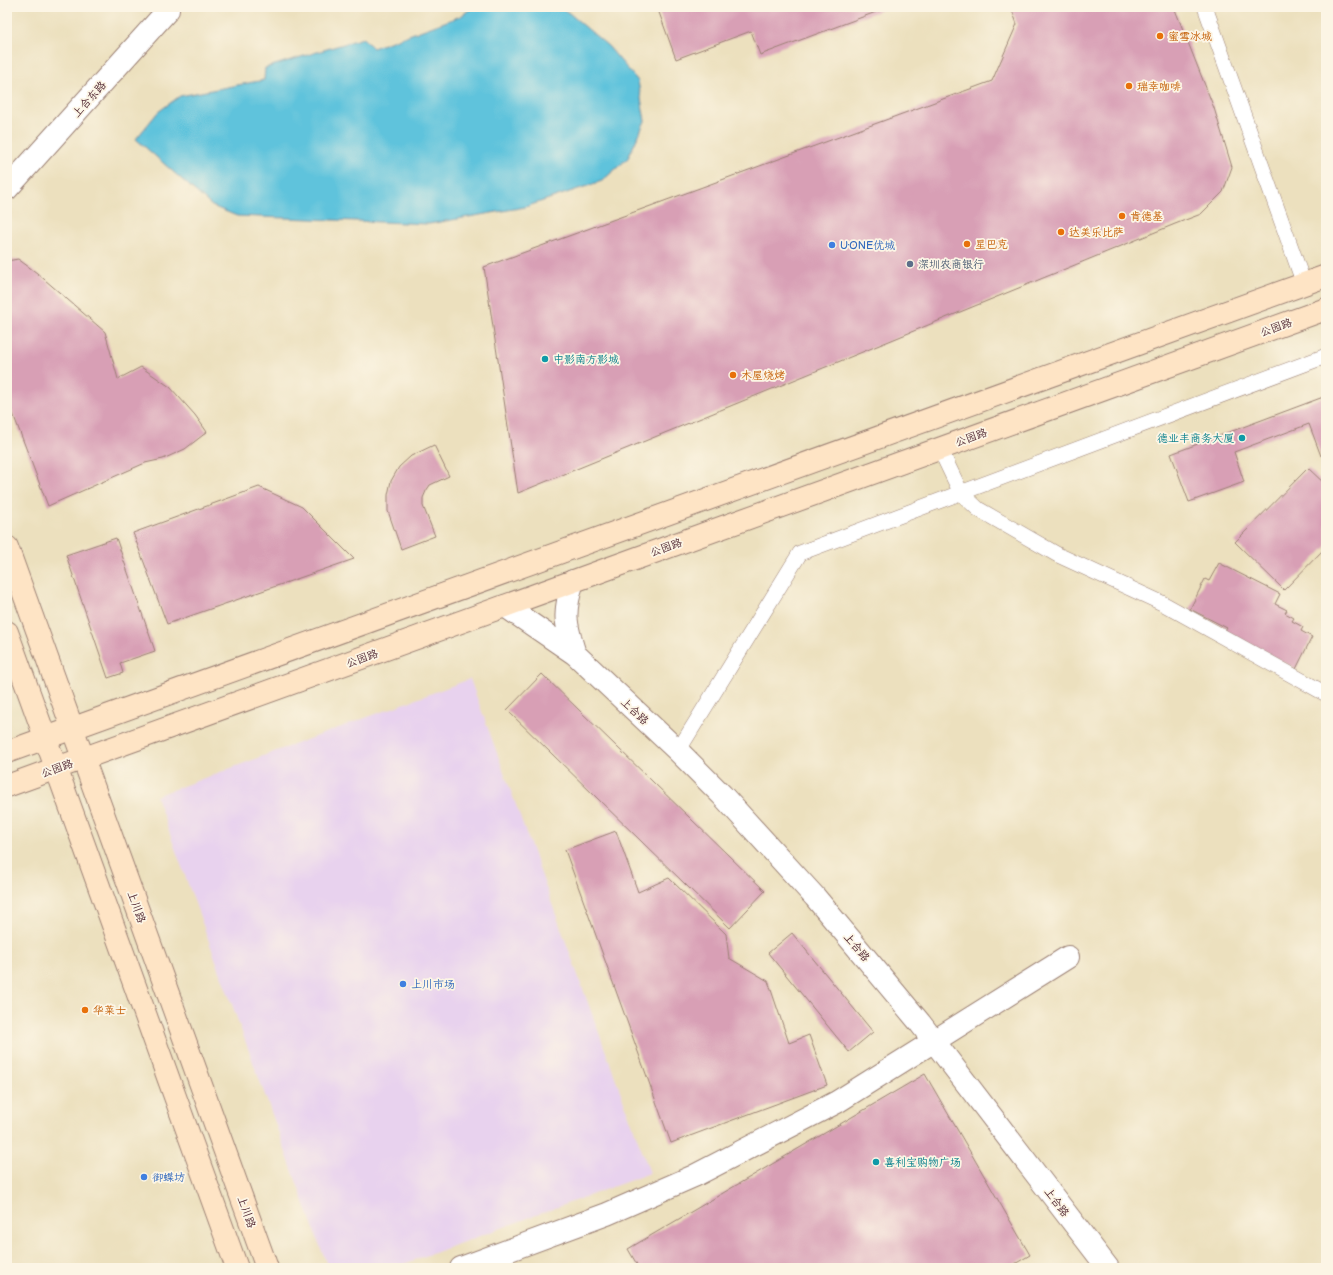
<svg xmlns="http://www.w3.org/2000/svg" width="1333" height="1275" font-family="'Balsamiq Sans','LXGW WenKai TC',sans-serif">
<style>
.built{fill:#e8d2ee}
.water{fill:#5fc3dc;stroke:#547184}
.building{fill:#d89fb5}
.lines{fill:none;stroke-linecap:round;stroke-linejoin:round}
.lane-casing{stroke:#9b8074;stroke-width:16}
.street-casing{stroke:#9b8074;stroke-width:24}
.secondary-casing{stroke:#9b8074;stroke-width:24}
.lane{stroke:#fff;stroke-width:15}
.street{stroke:#fff;stroke-width:22}
.secondary{stroke:#fee4c5;stroke-width:22}
.food-dot{fill:#e8710a;stroke:#fcf5e5;stroke-width:1.5}
.shop-dot{fill:#3f7fe0;stroke:#fcf5e5;stroke-width:1.5}
.service-dot{fill:#5c6f8a;stroke:#fcf5e5;stroke-width:1.5}
.culture-dot{fill:#0f9aa8;stroke:#fcf5e5;stroke-width:1.5}
.labels{text-anchor:middle;stroke-width:3.5;stroke-linejoin:round;paint-order:stroke}
.food-label{font-size:11px;fill:#c56008;stroke:#fcf5e5;text-anchor:start}
.street-label{font-size:11px;fill:#4a1f2b;stroke:#fcf5e5}
.shop-label{font-size:11px;fill:#366cbe;stroke:#fcf5e5;text-anchor:start}
.service-label{font-size:11px;fill:#4e5e75;stroke:#fcf5e5;text-anchor:start}
.culture-label{font-size:11px;fill:#0d838f;stroke:#fcf5e5;text-anchor:start}
</style>
<rect width="100%" height="100%" fill="#fcf5e5"/>
<filter id="ink" filterUnits="userSpaceOnUse"><feTurbulence type="fractalNoise" baseFrequency=".025" numOctaves="2"/><feDisplacementMap in="SourceGraphic" scale="8" xChannelSelector="R" yChannelSelector="G"/><feConvolveMatrix kernelMatrix="1 2 1 2 8 2 1 2 1" color-interpolation-filters="sRGB"/></filter>
<filter id="wash" filterUnits="userSpaceOnUse"><feTurbulence type="fractalNoise" baseFrequency=".012" numOctaves="4" result="noise"/><feDisplacementMap in="SourceGraphic" scale="16" xChannelSelector="R" yChannelSelector="G"/><feGaussianBlur stdDeviation="0.9" result="paint"/><feColorMatrix in="noise" values="0 0 0 0 0 0 0 0 0 0 0 0 0 0 0 0 0 1.4 0 .05"/><feComposite in="paint" operator="in"/></filter>
<g filter="url(#wash)">
<rect width="100%" height="100%" fill="#ece0be"/>
<!-- built -->
<path class="built" d="M470,679L650,1173L393,1268H328L156,796Z"/>
<!-- water -->
<path class="water" d="M473,7H559L569,13L608,46L638,81L645,121L628,158L602,181L525,207L429,224L237,216L212,206L136,139L158,112L180,96L264,80L265,68L363,38L373,48L461,16Z"/>
<g id="blocks">
<!-- building -->
<path class="building" d="M657,7H884V9L760,55L751,31L676,59Z
M1011,7H1174L1214,108L1232,167L1223,192L1201,214L1175,224L518,493L484,267L992,81L1017,24Z
M18,259L37,273L105,332L118,379L141,367L170,387L195,415L207,432L185,449L163,459L145,463L48,506L7,398V261Z
M1326,396V454L1321,456L1309,424L1234,452L1244,482L1189,502L1171,454Z
M434,445L449,476L430,485L426,491L423,498V506L435,536L401,549L388,511V495L391,481L399,467L411,456Z
M1308,468L1326,485V547L1284,590L1235,542Z
M259,487L302,507L354,559L167,624L133,533Z
M116,538L155,651L120,663L123,673L108,678L66,555Z
M1219,563L1280,594L1275,604L1287,610L1285,613L1294,618L1292,621L1303,627L1301,631L1312,637L1296,669L1224,632L1227,628L1190,609L1205,579L1209,581Z
M542,674L765,891L730,928L507,710Z
M616,831L638,892L669,878L726,934L729,958L768,981L789,1043L809,1035L827,1085L671,1143L565,850Z
M792,933L873,1032L849,1052L768,953Z
M925,1074L1030,1255L1008,1268H639L628,1249Z"/>
</g>
</g>
<g filter="url(#ink)">
<use href="#blocks" fill-opacity="0" stroke="#9b8074" stroke-width="1"/>
<g class="lines">
<defs>
<path id="lane" d="M1205,7L1304,284
M940,449L961,493L978,509L1058,555L1162,603L1326,694
M678,751L800,553L1326,356"/>
<path id="street" d="M7,189L168,10L167,7
M573,581C563,613 565,623 575,654
M505,606L575,654L678,751L722,795L815,897L920,1023L1108,1268
M461,1268L607,1214L694,1176L837,1102L1068,957"/>
<path id="secondary" d="M7,547L267,1268
M7,632L237,1268
M7,752L1326,276
M7,786L1326,309"/>
</defs>
<!-- lane casing -->
<use href="#lane" class="lane-casing"/>
<!-- street casing -->
<use href="#street" class="street-casing"/>
<!-- secondary casing -->
<use href="#secondary" class="secondary-casing"/>
<!-- lane -->
<use href="#lane" class="lane"/>
<!-- street -->
<use href="#street" class="street"/>
<!-- secondary -->
<use href="#secondary" class="secondary"/>
</g>
</g>
<!-- markers -->
<g class="food-dot">
<circle cx="1160" cy="36" r="4"/>
<circle cx="1129" cy="86" r="4"/>
<circle cx="1122" cy="216" r="4"/>
<circle cx="1061" cy="232" r="4"/>
<circle cx="967" cy="244" r="4"/>
<circle cx="733" cy="375" r="4"/>
<circle cx="85" cy="1010" r="4"/>
</g>
<g class="shop-dot">
<circle cx="832" cy="245" r="4"/>
<circle cx="403" cy="984" r="4"/>
<circle cx="144" cy="1177" r="4"/>
</g>
<circle class="service-dot" cx="910" cy="264" r="4"/>
<g class="culture-dot">
<circle cx="545" cy="359" r="4"/>
<circle cx="1242" cy="438" r="4"/>
<circle cx="876" cy="1162" r="4"/>
</g>
<g class="labels">
<!-- food labels -->
<g class="food-label">
<text x="1168" y="40">蜜雪冰城</text>
<text x="1137" y="90">瑞幸咖啡</text>
<text x="1130" y="220">肯德基</text>
<text x="1069" y="236">达美乐比萨</text>
<text x="975" y="248">星巴克</text>
<text x="741" y="379">木屋烧烤</text>
<text x="93" y="1014">华莱士</text>
</g>
<!-- street labels -->
<g class="street-label">
<text transform="translate(89 99) rotate(-48)" y="4">上合东路</text>
<text transform="translate(1276 327) rotate(-20)" y="4">公园路</text>
<text transform="translate(971 437) rotate(-20)" y="4">公园路</text>
<text transform="translate(666 547) rotate(-20)" y="4">公园路</text>
<text transform="translate(362 658) rotate(-20)" y="4">公园路</text>
<text transform="translate(635 711) rotate(43)" y="4">上合路</text>
<text transform="translate(57 768) rotate(-20)" y="4">公园路</text>
<text transform="translate(137 907) rotate(70)" y="4">上川路</text>
<text transform="translate(857 947) rotate(50)" y="4">上合路</text>
<text transform="translate(1057 1202) rotate(53)" y="4">上合路</text>
<text transform="translate(247 1212) rotate(70)" y="4">上川路</text>
</g>
<!-- shop labels -->
<g class="shop-label">
<text x="840" y="249">U·ONE优城</text>
<text x="411" y="988">上川市场</text>
<text x="152" y="1181">御蝶坊</text>
</g>
<!-- service labels -->
<g class="service-label">
<text x="918" y="268">深圳农商银行</text>
</g>
<!-- culture labels -->
<g class="culture-label">
<text x="553" y="363">中影南方影城</text>
<text x="1234" y="442" text-anchor="end">德业丰商务大厦</text>
<text x="884" y="1166">喜利宝购物广场</text>
</g>
</g>
<!-- margin -->
<rect width="1333" height="1275" fill="none" stroke="#fcf5e5" stroke-width="24"/>
</svg>
